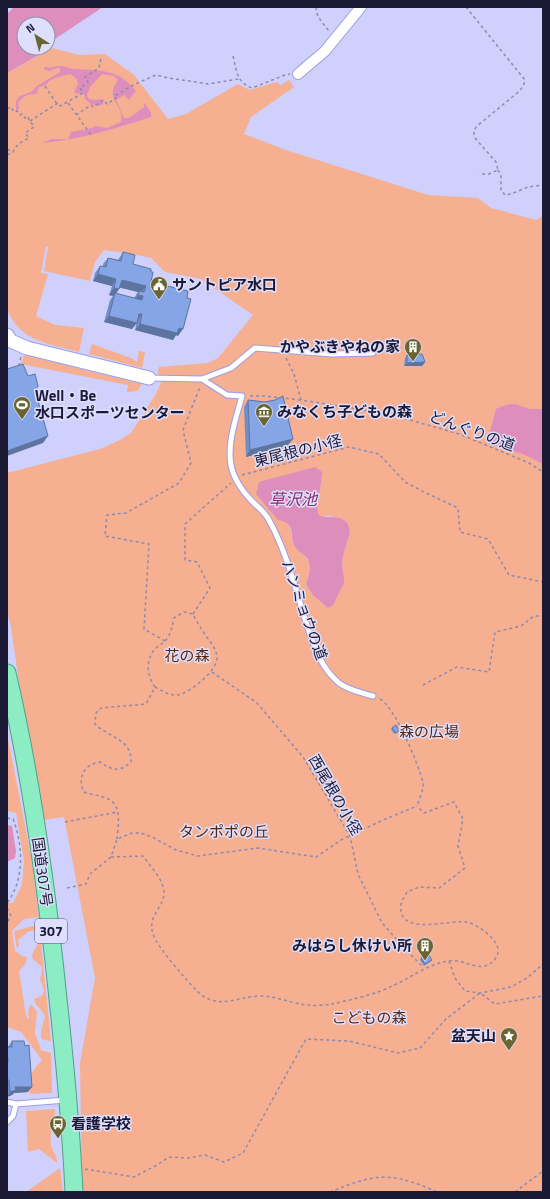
<svg xmlns="http://www.w3.org/2000/svg" width="550" height="1199" font-family="'Titillium Web','Noto Sans JP',sans-serif">
<style>
.green{fill:#f6af90;fill-rule:evenodd}
.water{fill:#dd8ebd}
.lines{fill:none;stroke-linecap:round;stroke-linejoin:round}
.service-casing{stroke:#9d9de3;stroke-width:7}
.minor-casing{stroke:#9d9de3;stroke-width:12}
.tertiary-casing{stroke:#9d9de3;stroke-width:15}
.trunk-casing{stroke:#52a088;stroke-width:19}
.path{stroke:#8b8bb0;stroke-width:1.5;stroke-dasharray:3 3;stroke-linecap:butt}
.service{stroke:#fff;stroke-width:5}
.minor{stroke:#fff;stroke-width:10}
.tertiary{stroke:#fff;stroke-width:13}
.trunk{stroke:#8cecc4;stroke-width:17}
.wall{fill:#728ec6;fill-rule:evenodd}
.shaded-wall{fill:#5d74a1}
.building{fill:#85a5e6;stroke:#5d74a1}
.labels{text-anchor:middle;stroke-width:3;stroke-linejoin:round;paint-order:stroke}
.shield{fill:#dddffd;stroke:#555470;stroke-width:1}
.shield-label{font-size:14px;font-weight:bold;fill:#1b1934}
.poi-label{font-size:15px;font-weight:bold;fill:#1b1934;stroke:#dddffd;text-anchor:start}
.street-label{font-size:15px;fill:#1b1934;stroke:#dddffd}
.park-label{font-size:15px;fill:#5a250c;stroke:#dddffd}
.water-label{font-size:16px;font-style:italic;fill:#8a2e6b;stroke:#dddffd}
</style>
<rect width="100%" height="100%" fill="#cfd0fc"/>
<!-- green -->
<path class="green" d="M52,48L79,55L105,54L134,75L168,119L186,114L238,84L250,90L276,82L281,85L289,80L294,87L251,117L244,134L286,150L428,195L478,198L491,208L536,220L543,216V1192H82L80,1063L95,978L64,817L44,820L27,738L11,627L7,611V473L100,449L118,441L131,433L156,394L161,383L158,372L159,367L208,363L218,358L253,315L201,279L165,272L151,258L133,254L104,250L95,262L90,281L44,271L48,247L46,246L41,273L48,274L36,316L55,325L84,328L79,352C61,347 31,342 19,328C14,323 10,316 7,310V73ZM322,476L317,509C319,522 324,514 332,516C338,518 344,523 349,526L350,531C348,542 343,552 342,563C342,570 345,576 344,583L328,608L313,595L306,584C309,578 311,570 309,563C307,555 297,552 293,543C290,535 293,528 286,522Z
M92,344L131,358L137,362L139,351L145,352L142,368L89,354Z
M24,355L134,382H142L140,387L137,391L127,392L128,385L21,364Z
M7,734L32,861L39,917L24,919L12,931L15,951L22,956L27,957L26,963L19,971L26,1016L29,1020L28,1011L31,1004L37,1012L35,1033L41,1050L51,1053L52,1093L30,1094C30,1075 29,1074 42,1060L21,1032L7,1027V903H13L22,885L24,861L16,813L7,811Z
M37,925L39,931H29L18,940L19,945L17,949L14,931Z
M38,943H41L51,1041L44,1040L41,1038V1031L45,1017C43,1010 35,1006 34,999L42,996L44,990L40,979L42,971L41,966L33,959L32,955Z
M55,1109C55,1122 49,1131 51,1145C52,1151 58,1156 57,1163L39,1149L28,1152L26,1111Z
M60,1168L63,1192H26Z"/>
<!-- water -->
<path class="water" d="M14,7H103L52,41L48,47V24H24V48H47L44,52L7,73V14Z
M45,66L50,68C63,64 62,67 74,69C100,71 118,68 136,91L129,100L124,95L116,100L124,118H129L144,107V103L151,112V117C113,129 82,139 42,143L52,139H68L71,132C79,130 90,130 96,126L107,128L121,122C125,104 103,101 118,80L114,76L102,74L90,87L87,95L89,99L95,100L103,99V104L99,106L91,104L85,99L84,94L74,93L78,84L77,79L70,74L58,77L49,81L46,85L39,87L36,94C27,94 23,96 18,103L19,109L16,111V101L20,96L31,92L37,86L60,72V67L49,71L44,69Z
M510,404H515L530,409H543V464L523,454L487,443L496,409L503,406Z
M315,467L322,472V476L317,509C318,511 318,514 319,515C323,520 348,511 350,531C348,542 343,552 342,563C342,570 345,576 344,583L333,605L328,608L313,595L306,584C309,578 312,565 307,558C301,552 295,550 293,542C291,536 293,528 288,524C285,521 281,521 277,519L256,494L259,482Z
M7,825L12,826L16,851L15,858L7,862Z"/>
<g class="lines">
<defs>
<path id="service" d="M373,353L332,354L255,348L231,368L202,379L227,395L242,396C236,418 227,443 231,465C233,477 242,491 250,499C258,508 265,511 270,522C285,549 295,586 304,616C312,640 319,667 339,683C348,690 362,693 373,696
M149,378L202,379
M7,1102L16,1104L66,1100
M7,1122L13,1116L16,1104"/>
<path id="minor" d="M298,74L325,51L361,7"/>
<path id="tertiary" d="M7,335L11,341L27,348L149,378"/>
<path id="trunk" d="M7,673C32,780 47,890 58,999C65,1063 71,1128 74,1192"/>
</defs>
<!-- service casing -->
<use href="#service" class="service-casing"/>
<!-- minor casing -->
<use href="#minor" class="minor-casing"/>
<!-- tertiary casing -->
<use href="#tertiary" class="tertiary-casing"/>
<!-- trunk casing -->
<use href="#trunk" class="trunk-casing"/>
<!-- path -->
<path class="path" d="M316,7C316,17 323,23 329,31
M466,7L525,80C524,86 521,90 516,94L477,126C474,130 473,133 475,138L496,162L498,170L489,174H479
M233,56C237,71 236,82 252,88L285,75L290,74
M45,86L57,104
M68,103L91,135
M7,109L11,107L14,112L17,111L20,115L22,114L25,118L27,116L34,127L25,133L29,138C21,142 16,145 13,152L7,149
M76,115L91,105L93,107L104,100L107,104L116,98L114,96L135,84L156,75L168,78L196,82L208,84L239,79
M30,121L58,103L60,106L83,93L80,88L88,82L85,77L99,68L101,58
M7,155L13,152
M498,170L501,175V190L505,195L511,194L528,187L543,185
M286,358L294,374L301,400L389,414L459,434L498,450L529,463L543,472
M19,366L21,356
M250,396H264L301,400
M242,475L349,447L379,454L405,482L424,492L458,508L460,532L488,539L509,575L543,582
M193,614L210,588L197,562L185,560V524L231,483
M165,641L144,629L149,544L105,536L107,515L126,513L179,483L191,463L183,430L200,387
M212,672L257,703L303,757L350,836L358,874L382,923L407,951L424,968
M423,685L457,667L489,672L495,632L521,626L534,616H543
M380,699C395,707 419,765 423,783C424,789 419,800 417,806
M7,818L13,819C23,844 25,880 7,903
M65,822L118,812
M117,839C118,826 123,804 106,798C99,795 91,795 84,792C77,778 84,764 100,762C112,770 119,773 131,762C132,739 108,737 95,724L96,713L101,708L146,704L155,687C163,691 169,696 178,695C190,693 218,670 217,657C216,647 209,641 204,633C200,627 196,620 193,614L184,612L174,618C172,627 171,635 165,641C162,644 158,646 155,649C145,660 147,676 155,687
M111,857L143,856C150,866 164,880 164,893C164,908 147,915 153,934C157,947 185,978 195,989C216,1011 233,998 258,996C275,995 291,1004 308,1005C315,1006 325,1005 332,1004C350,1000 377,994 392,986C411,978 427,964 449,961C465,958 482,976 495,959C499,954 499,947 495,942C489,933 477,925 467,922C451,919 398,937 401,906C401,901 405,896 407,892L419,887L439,888L465,868L458,846L463,819L454,802L424,813L417,806
M67,888L86,884L90,874L111,857L117,839L132,833H141L152,837L176,850L198,856L258,848L316,857L341,840L383,820L417,806
M7,908L11,916L7,923
M449,961L455,978L465,991L480,993L511,987L527,978L543,964
M85,1169L134,1177L157,1165L169,1157L188,1158L205,1155L224,1162L243,1153L306,1039L349,1041L398,1053L420,1048L446,1019L480,993L495,1004L543,996
M330,1192C343,1187 359,1180 374,1178C395,1174 419,1184 437,1192
M515,1192L543,1171"/>
<!-- service -->
<use href="#service" class="service"/>
<!-- minor -->
<use href="#minor" class="minor"/>
<!-- tertiary -->
<use href="#tertiary" class="tertiary"/>
<!-- trunk -->
<use href="#trunk" class="trunk"/>
</g>
<!-- wall -->
<path class="wall" d="M123,252L133,264L151,272V282L178,336L176,335L173,340L135,330L137,321L132,329L104,322L110,300L113,296L109,295L112,286L93,281L95,273L100,266L103,267V264L108,258L118,260ZM120,287L138,292L134,298L116,294Z
M407,355L425,362L422,366H404L405,358Z
M248,400L265,402L275,400L288,445L246,457L244,407Z
M392,728L398,732L394,734L391,729Z
M421,958L431,961L424,966L420,960Z
M12,1041L28,1092L14,1093L12,1095L7,1097V1047H8Z"/>
<!-- shaded-wall -->
<path class="shaded-wall" d="M98,274L116,279L112,286L93,281Z
M122,280L146,286L141,293L139,291L138,292L117,287Z
M114,288L119,289L114,296L115,293L113,296L109,295Z
M138,295L143,296L139,303L134,302Z
M139,314H142L137,321L134,320Z
M109,316L137,323L132,329L104,322Z
M140,324L179,328L183,329L178,336L176,335L173,340L135,330Z
M425,362L422,366H404L407,363Z
M48,436L43,443L7,456V451Z
M293,439L288,445L246,457L250,450Z
M15,1087H32L28,1092L14,1093L12,1095L7,1097L10,1092Z"/>
<!-- building -->
<path class="building" d="M123,252L135,255L133,264L151,269V272H153L151,282L188,291L187,298L191,299L183,329L179,328L177,333L140,324L142,314H139L137,323L109,316L115,293L142,300L143,296L138,295L139,291L144,292L146,286L122,280L119,289L114,288L116,279L98,274L100,266L106,267L108,258L121,261Z
M422,354L425,362L407,363V355Z
M23,364L28,376L35,374L38,386L35,390L48,436L7,451V369Z
M283,396L293,439L250,450L248,400L265,402L275,400Z
M396,725L399,731L396,733L392,728Z
M428,954L432,960L425,964L421,958Z
M12,1041H24L25,1046L29,1045L32,1087H15L16,1090L10,1092L9,1080H7V1062H8L7,1047H12Z"/>
<!-- icons -->
<defs>
<symbol id="civic-pin" viewBox="-11 -11 22 30"><path d="M0 17L-7.5 6A9.5 9.5 0 1 1 7.5 6Z" fill="#696430" stroke="#dddffd"/><path d="M-.6-6.5H3V-4.5H.6V-3L4-1V1h2V6H-6V1h2V-1L-.6-3ZM-1.2 2.5V6h2.4V2.5Z" fill="#fff"/></symbol>
<symbol id="building-pin" viewBox="-11 -11 22 30"><path d="M0 17L-7.5 6A9.5 9.5 0 1 1 7.5 6Z" fill="#696430" stroke="#dddffd"/><path d="M-4-6H4V6H1V3H-1V6H-4ZM-2.5-4.3h1.7v1.8h-1.7ZM.8-4.3h1.7v1.8H.8ZM-2.5-1h1.7V.8h-1.7ZM.8-1h1.7V.8H.8Z" fill="#fff"/></symbol>
<symbol id="stadium-pin" viewBox="-11 -11 22 30"><path d="M0 17L-7.5 6A9.5 9.5 0 1 1 7.5 6Z" fill="#696430" stroke="#dddffd"/><path d="M0-5a6.5 5 0 1 0 0 10a6.5 5 0 1 0 0-10ZM-3.5-1.8h7v3.6h-7Z" fill="#fff"/></symbol>
<symbol id="museum-pin" viewBox="-11 -11 22 30"><path d="M0 17L-7.5 6A9.5 9.5 0 1 1 7.5 6Z" fill="#696430" stroke="#dddffd"/><path d="M0-6L6-3V-2H-6V-3ZM-5-1h2V3h-2ZM-1-1h2V3h-2ZM3-1h2V3H3ZM-6 4H6V6H-6Z" fill="#fff"/></symbol>
<symbol id="sight-pin" viewBox="-11 -11 22 30"><path d="M0 17L-7.5 6A9.5 9.5 0 1 1 7.5 6Z" fill="#696430" stroke="#dddffd"/><path d="M0-6L1.8-2.2L6-1.7L2.9 1.2L3.7 5.4L0 3.3L-3.7 5.4L-2.9 1.2L-6-1.7L-1.8-2.2Z" fill="#fff"/></symbol>
<symbol id="bus-pin" viewBox="-11 -11 22 30"><path d="M0 17L-7.5 6A9.5 9.5 0 1 1 7.5 6Z" fill="#696430" stroke="#dddffd"/><path d="M-5-6H5V4H4V6H2V4H-2V6H-4V4H-5ZM-3.5-4V0h7V-4ZM-3.5 1.2v1.5H-2V1.2ZM2 1.2v1.5H3.5V1.2Z" fill="#fff"/></symbol>
</defs>
<g fill-rule="evenodd">
<use href="#civic-pin" x="149" y="275" width="20" height="27"/>
<use href="#building-pin" x="403" y="337" width="20" height="27"/>
<use href="#stadium-pin" x="12" y="395" width="20" height="27"/>
<use href="#museum-pin" x="254" y="402" width="20" height="27"/>
<use href="#building-pin" x="415" y="936" width="20" height="27"/>
<use href="#sight-pin" x="499" y="1026" width="20" height="27"/>
<use href="#bus-pin" x="48" y="1114" width="20" height="27"/>
</g>
<g class="labels">
<!-- shield labels -->
<rect class="shield" x="35" y="919" width="32" height="24" rx="3"/>
<g class="shield-label">
<text x="51" y="936">307</text>
</g>
<!-- poi labels -->
<g class="poi-label">
<text x="172" y="290">サントピア水口</text>
<text x="400" y="352" text-anchor="end">かやぶきやねの家</text>
<text x="35" y="401">Well・Be<tspan x="35" dy="17">水口スポーツセンター</tspan></text>
<text x="277" y="417">みなくち子どもの森</text>
<text x="412" y="951" text-anchor="end">みはらし休けい所</text>
<text x="496" y="1041" text-anchor="end">盆天山</text>
<text x="71" y="1129">看護学校</text>
</g>
<!-- street labels -->
<g class="street-label">
<text transform="translate(472 431) rotate(20)" y="5">どんぐりの道</text>
<text transform="translate(298 451) rotate(-14)" y="5">東尾根の小径</text>
<text transform="translate(304 610) rotate(70)" y="5">ハンミョウの道</text>
<text transform="translate(335 795) rotate(60)" y="5">西尾根の小径</text>
<text transform="translate(42 872) rotate(82)" y="5">国道307号</text>
</g>
<!-- park labels -->
<g class="park-label">
<text x="187" y="661">花の森</text>
<text x="429" y="737">森の広場</text>
<text x="224" y="837">タンポポの丘</text>
<text x="369" y="1023">こどもの森</text>
</g>
<!-- water labels -->
<g class="water-label">
<text x="293" y="505">草沢池</text>
</g>
</g>
<!-- border -->
<rect width="550" height="1199" fill="none" stroke="#1b1934" stroke-width="16"/>
<!-- north arrow -->
<g transform="translate(36 36) rotate(324)"><circle r="19" fill="#dddffd" stroke="#8f90ad"/>
<path d="M0-3L7 15L0 10L-7 15Z" fill="#696430"/>
<text y="-6" font-size="11" font-weight="bold" text-anchor="middle" fill="#1b1934">N</text>
</g>
</svg>
